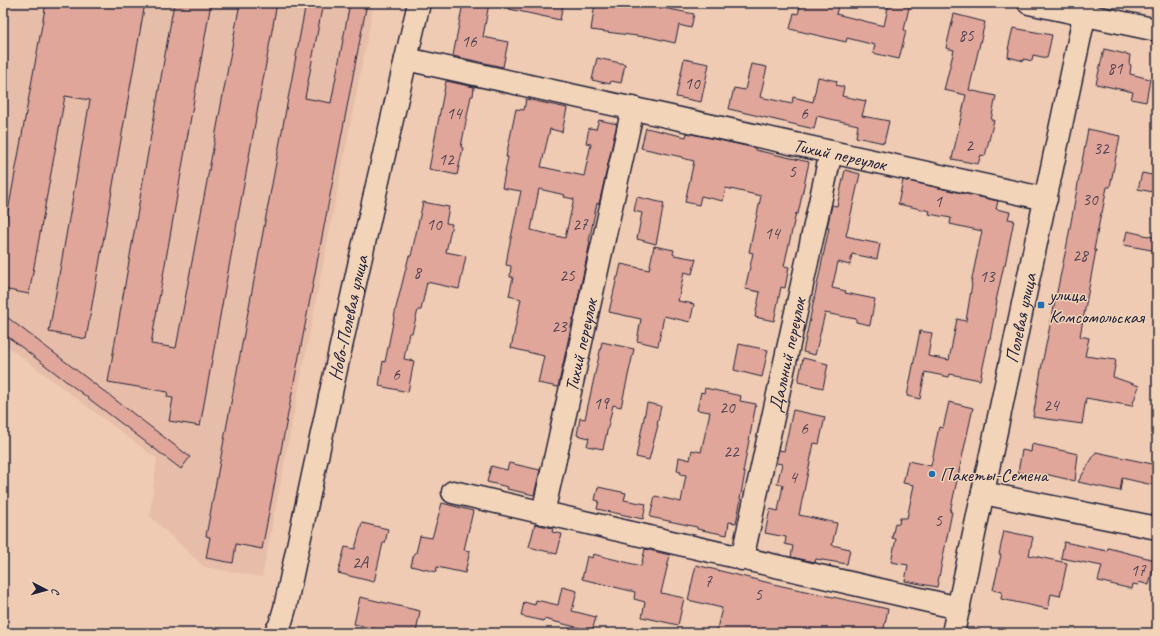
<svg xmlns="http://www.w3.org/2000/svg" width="1160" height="636" font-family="Caveat,sans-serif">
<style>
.built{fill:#e6bda8}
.building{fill:#dfa699;stroke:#22223b;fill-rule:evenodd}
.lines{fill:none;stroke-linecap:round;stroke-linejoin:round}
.minor-casing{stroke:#22223b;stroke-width:25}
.major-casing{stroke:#22223b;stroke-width:25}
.minor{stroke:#f2d4b8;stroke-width:22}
.major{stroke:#f2d4b8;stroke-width:22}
.poi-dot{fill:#1f6fb2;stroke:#f2d4b8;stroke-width:1.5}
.labels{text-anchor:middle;stroke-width:3;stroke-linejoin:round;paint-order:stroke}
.number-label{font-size:17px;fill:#514352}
.street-label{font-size:19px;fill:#22223b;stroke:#f2d4b8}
.poi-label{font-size:19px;fill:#22223b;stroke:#f2d4b8;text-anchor:start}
</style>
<rect width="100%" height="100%" fill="#eecbb2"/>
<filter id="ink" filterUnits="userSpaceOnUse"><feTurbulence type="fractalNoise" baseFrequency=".025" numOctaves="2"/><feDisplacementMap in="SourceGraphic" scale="8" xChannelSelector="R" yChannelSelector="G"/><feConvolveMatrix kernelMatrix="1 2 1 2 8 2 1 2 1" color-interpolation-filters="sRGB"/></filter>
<g filter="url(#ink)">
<!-- built -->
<path class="built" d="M3,3H374L262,577L204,567L150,516L157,459L3,343Z"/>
<!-- building -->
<path class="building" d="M46,3H145L86,339L49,332L90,100L65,96L29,294L3,289V239Z
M174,3H211L151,344L176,348L240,3H277L200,426L169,421L173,398L167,397L168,392L108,382Z
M306,3H323L305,98L331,103L350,3H367L262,549L236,544L233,563L206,558L210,537L206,536Z
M463,3H489L483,37L508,42L503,67L453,56Z
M510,3H549L563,5L560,20L509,9Z
M595,3H651L660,5L659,7L694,14L691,28L679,25L675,43L645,36V37L591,30Z
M801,3H839L836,14L884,26L889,3H910L904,30L906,31L899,59L873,53L875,45L847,38L846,42L790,29L794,13L798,14Z
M954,14L985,22L969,90L996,96L991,120H994L985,156L981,155L978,164L952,159L966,95L944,90L954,50L946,48Z
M1013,28L1052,35L1047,58L1033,55L1032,61L1024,59V61L1008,57L1009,49H1008Z
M1104,49L1130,55L1129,64L1131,65L1130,74L1150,79L1146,102L1131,99L1133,92L1096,84Z
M597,58L625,64L621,83L611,81L610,84L592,80Z
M684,59L709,64L701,102L676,97Z
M751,64L767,67L760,97L792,104L793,97L813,102L818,77L837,81L836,85L844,87L842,96L866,101L862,116L889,121L884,143L856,137L858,125L817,116L814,129L729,109L734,88L745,90Z
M446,81L474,87L473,96H471L461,147L463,148L457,175L429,169Z
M526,99L567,108L562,132L550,129L541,167H542L584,176L591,144L586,143L589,128L596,129L599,120L617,124L599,204L597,203L589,241L590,242L574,318H573L558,387L538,383L544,356L511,348L521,299L509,296L513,277H510L511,266L506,265L508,252L521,191L502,188L508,157H506L516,109L524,110ZM539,189L565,195L564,197L574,199L565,238L531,230Z
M646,128L686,137L687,133L755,148V150L809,162L798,214L796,213L784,266L789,267L785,288L781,287L774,321L755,317L760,292L745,289L753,253L749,252L761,196L726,188L723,201L701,196L699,205L685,202L694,161L682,158V157L641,148Z
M1088,129L1120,136L1110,187H1107L1102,213H1101L1094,250H1096L1080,336L1089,338L1085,356L1116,360L1113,377L1139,386L1132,406L1086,398L1082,424L1033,417L1042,364L1067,244Z
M845,170L860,174L846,236L855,238V239L880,244L877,259L852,254L850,265L838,262L832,288L846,291L845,293L875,299L870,325L856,322V319L825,313L815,355L803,352L829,228H827L832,205L837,206Z
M1142,173L1157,176V193L1138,189Z
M903,180L998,201L996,209L1010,212L1008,219L1014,220L1005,265H1004L996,301H997L990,339H989L980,380L950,374L949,377L925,372L920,399L907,396L920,331L932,333L928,356L949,360L957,319L966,321L972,284L971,283L982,231L950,224L951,218L929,214L930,211L898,204Z
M637,197L664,203L656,244L637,239L642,213L634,211Z
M423,202L449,207L446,223L452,224L446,252L466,256L459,289L427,282L421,310H418L412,333H409L404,359L414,361L408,392L379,386L383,361L385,362L396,308L409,256H411Z
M1127,231L1157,238V251L1124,245Z
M654,246L674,250L673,254L674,255L696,259L692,274L684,272L678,301L694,304L690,322L664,316L658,346L637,341L641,319L609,312L617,277H618L621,264L649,270Z
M3,314L190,457L181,469L3,333Z
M602,342L634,349L621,407L613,405L603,449L587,446L589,438L577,435L580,418L585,419Z
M739,344L768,350L762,377L734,370Z
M803,358L828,364L823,388L798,382Z
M705,388L741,396L740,401L756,404L743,472L745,473L740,499H741L736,523L729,522L727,535L697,529V527L650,517L655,496L681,502L686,475L680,474L681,472L677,471L679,457L690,460L692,450L701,452L710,412L697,410L701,392L704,393Z
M949,402L973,408L950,512H952L937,587L905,581L908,565L891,562L896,539L892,538L895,523L899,524L900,518H907L914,485L903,483L908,461L931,466L939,427L943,428Z
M647,403L661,406L657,425H658L649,460L636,457Z
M793,410L825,417L819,444L814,443L799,515L837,523L832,545L850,549L847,564L816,559L815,562L791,557L793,546L785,544L786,537L765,533L770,509L778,511L783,485L777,484L782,464L776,463L779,450L784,451Z
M1032,444L1078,454L1075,481L1045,474L1044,478L1018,472L1022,450L1031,452Z
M1096,452L1157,465V486L1122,478L1120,491L1078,482Z
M509,463L540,470L534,495L507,489L508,487L487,482L491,466L507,470Z
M598,487L626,493L624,500L646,504L643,519L597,509L599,501L595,500Z
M442,503L473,511L464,550L470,551L465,573L437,567L436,572L411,566L414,553H416L420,536L432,538Z
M362,523L388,529L385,543H383L374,582L338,573L345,547L355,549Z
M535,524L553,528L552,532L562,534L557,554L529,547Z
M1004,531L1033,537L1029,555L1067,563L1060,596L1051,594L1048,609L1001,599L1002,592L993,590L1001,555L999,554Z
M1064,542L1107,551L1108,548L1155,560L1149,585L1139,582L1138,585L1133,584L1132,589L1098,581L1102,566L1061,558Z
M645,549L670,555L661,593L684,598L678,625L642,617L645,602L634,599L635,592L582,579L587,556L592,558L593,554L641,566Z
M696,565L782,586L888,609L883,633H716L722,608L688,600Z
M562,587L577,591L572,611L596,617L592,631L544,619V621L521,616L524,602L535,605L536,600L558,605Z
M360,597L420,611L416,633H393L354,624Z"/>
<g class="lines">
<defs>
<g id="minor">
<path d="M1029,3L1157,30"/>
<path id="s1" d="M406,59L1046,199"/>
<path d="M453,492L959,608"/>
<path d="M983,493L1157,528"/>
<path id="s2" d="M543,513L633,108"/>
<path id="s3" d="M742,559L831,152"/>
<path id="s4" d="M275,633L280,625L285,608C327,406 372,204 419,3"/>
</g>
<g id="major">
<path id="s5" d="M953,633L1087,3"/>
</g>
</defs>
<!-- minor casing -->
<use href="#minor" class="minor-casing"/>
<!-- major casing -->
<use href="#major" class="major-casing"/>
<!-- minor -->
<use href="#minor" class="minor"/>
<!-- major -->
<use href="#major" class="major"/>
</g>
</g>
<!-- markers -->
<g class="poi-dot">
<rect x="1037" y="301" width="8" height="8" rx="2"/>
<circle cx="932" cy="474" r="4"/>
</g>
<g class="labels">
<!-- number labels -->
<g class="number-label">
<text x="966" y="41">85</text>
<text x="469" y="47">16</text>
<text x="1115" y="74">81</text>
<text x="692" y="89">10</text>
<text x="454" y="119">14</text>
<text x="804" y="119">6</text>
<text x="969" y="151">2</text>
<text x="1101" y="154">32</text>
<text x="446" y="165">12</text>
<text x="792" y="177">5</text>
<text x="1090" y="205">30</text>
<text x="938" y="207">1</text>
<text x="434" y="230">10</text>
<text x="580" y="230">27</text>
<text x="772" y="239">14</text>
<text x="1080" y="261">28</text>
<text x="417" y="278">8</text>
<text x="567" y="281">25</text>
<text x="987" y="282">13</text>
<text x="559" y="332">23</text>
<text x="396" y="380">6</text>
<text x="601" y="409">19</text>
<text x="1051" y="411">24</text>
<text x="727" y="413">20</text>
<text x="804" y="434">6</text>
<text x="731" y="457">22</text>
<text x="793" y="483">4</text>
<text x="938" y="526">5</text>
<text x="360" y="568">2А</text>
<text x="1138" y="576">17</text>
<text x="708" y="587">7</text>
<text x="758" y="600">5</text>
</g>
<!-- street labels -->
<g class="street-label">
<text dy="7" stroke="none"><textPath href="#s1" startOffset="444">Тихий переулок</textPath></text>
<text dy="7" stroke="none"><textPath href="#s4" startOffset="324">Ново-Полевая улица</textPath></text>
<text dy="7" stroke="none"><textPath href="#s5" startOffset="322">Полевая улица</textPath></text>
<text dy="7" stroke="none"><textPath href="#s2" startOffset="172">Тихий переулок</textPath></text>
<text dy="7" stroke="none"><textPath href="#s3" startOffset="209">Дальний переулок</textPath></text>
</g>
<!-- poi labels -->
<g class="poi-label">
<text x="1049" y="301">улица<tspan x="1049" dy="22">Комсомольская</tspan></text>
<text x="940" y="481">Пакеты-Семена</text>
</g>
</g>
<!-- margin -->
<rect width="1160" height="636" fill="none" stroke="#f2d4b8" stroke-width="16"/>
<rect x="8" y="8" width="1144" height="620" fill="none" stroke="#22223b" stroke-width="1.5" filter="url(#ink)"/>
<!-- north arrow -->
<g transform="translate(46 590) rotate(96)" stroke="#f2d4b8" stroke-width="3" paint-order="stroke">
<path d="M0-3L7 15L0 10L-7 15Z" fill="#22223b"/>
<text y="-6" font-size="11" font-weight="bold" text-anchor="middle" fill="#22223b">С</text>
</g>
</svg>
